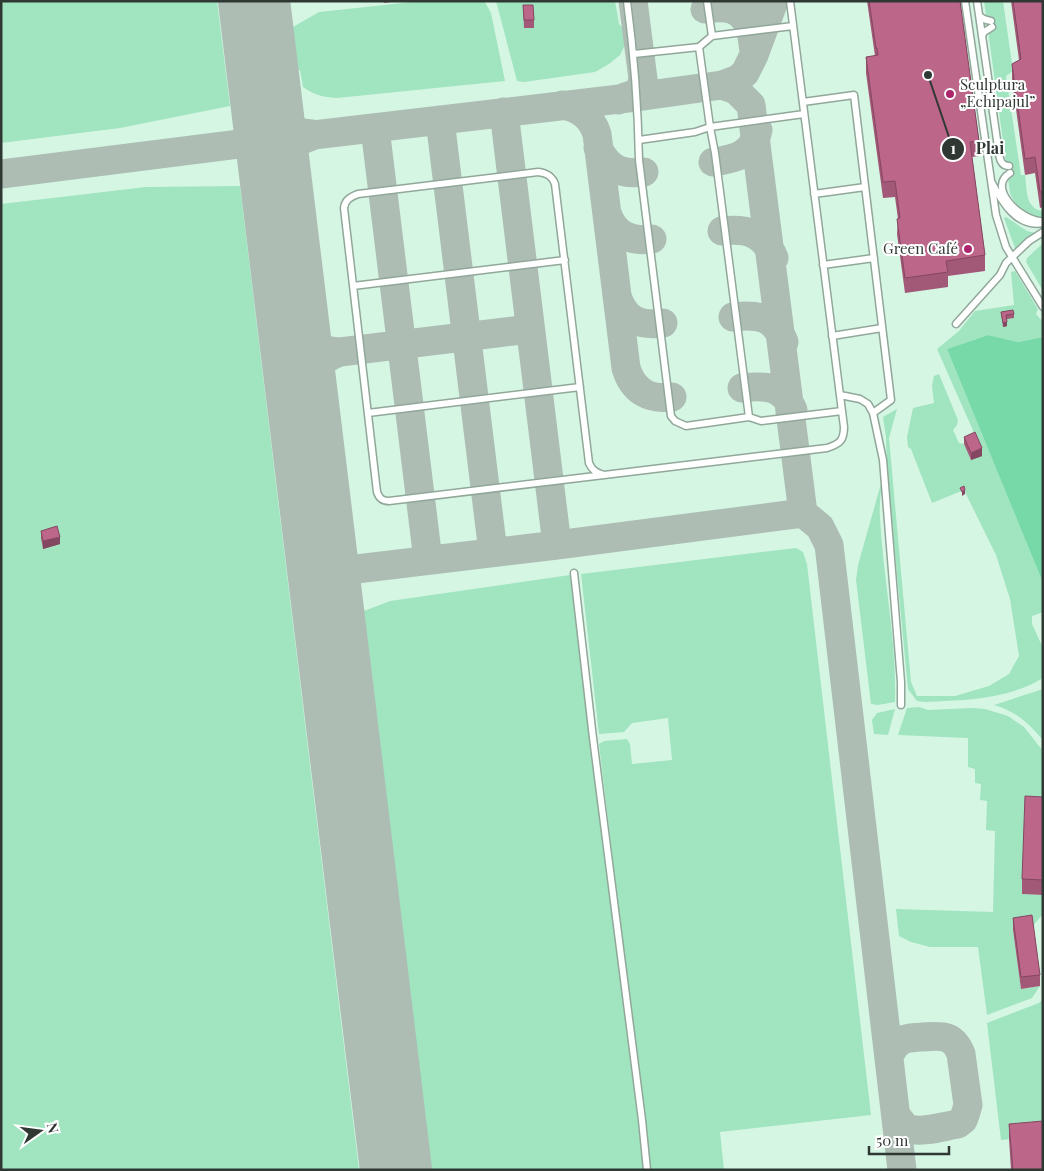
<svg xmlns="http://www.w3.org/2000/svg" width="1044" height="1171" font-family="'Playfair Display',serif">
<style>
.built{fill:#d6f6e4}
.green{fill:#a0e4c0}
.forest{fill:#77d8a8}
.lines{fill:none;stroke-linecap:round;stroke-linejoin:round}
.taxiway{stroke:#adbdb4;stroke-width:29}
.runway{stroke:#adbdb4;stroke-width:72}
.service-casing{stroke:#91a79a;stroke-width:9}
.service{stroke:#fff;stroke-width:6}
.wall{fill:#a25877}
.shaded-wall{fill:#844761}
.building{fill:#bc668a;stroke:#844761}
.poi-dot{fill:#ad266b;stroke:#fff;stroke-width:2}
.labels{text-anchor:middle;stroke-width:4;stroke-linejoin:round;paint-order:stroke}
.poi-label{font-size:15px;fill:#2f3833;stroke:#fff;text-anchor:start}
.leader{fill:none;stroke:#2f3833;stroke-width:2}
.callout-dot{fill:#2f3833;stroke:#fff;stroke-width:2}
.mark-label{font-size:15px;text-anchor:middle;font-weight:bold;fill:#fff}
.callout-label{font-size:16px;text-anchor:middle;font-weight:bold;fill:#2f3833;stroke:#fff;stroke-width:4;stroke-linejoin:round;paint-order:stroke}
</style>
<rect width="100%" height="100%" fill="#ebfef3"/>
<!-- built -->
<path class="built" d="M1,1H1043V243L1027,258L1026,262L1043,291V337L1018,342L988,335L948,349L1043,583V1170H1Z"/>
<!-- green -->
<path class="green" d="M1,1H217L230,106L120,128L1,143Z
M422,1H483L485,2L491,13L505,81L337,98C323,97 314,95 303,87L300,70H298L293,27L319,12Z
M496,1H615L619,24L628,34V39L620,55L609,64L595,72L524,82L517,81Z
M984,1H1003L1013,71L1006,76L1021,175H1025C1027,189 1025,209 1043,211V218C1029,220 1014,205 1010,193Z
M240,186L359,1170H1V204L146,187Z
M1006,217L1027,231L1039,234L1016,251L1004,218Z
M1043,243V291L1026,262L1027,258Z
M1015,271L1038,309L1036,314L1043,322V337L1018,342L988,335L947,349L1043,583V612L1032,616V624L1043,648V678C1037,681 1031,685 1025,687C993,700 959,700 925,702L917,701L908,689L887,470L886,437L883,417L897,409L889,438L911,682L917,696H955L989,686L1009,674L1019,656L1010,599L996,555L964,490L932,503L911,449L908,447L907,437L913,408L934,403L932,386L934,376L939,374L958,420L957,425L953,430L959,443L964,444L971,460L975,435L937,349L959,331L975,311L1014,305L1011,272Z
M882,480C881,492 879,505 880,518C883,579 897,640 895,702L878,705L871,704L856,580L858,565Z
M796,548L803,552L807,564L871,1115L720,1132L724,1170H650L599,744L604,741L627,739L630,744L632,764L672,760L668,718L632,723L624,732L599,734L581,574Z
M570,575L644,1170H431L364,611L390,601Z
M1043,689V740C1027,722 1017,712 994,705Z
M919,707L928,710L972,708L985,709L1008,716L1024,727L1043,751V812L1022,894L1043,895V914L1032,927L1013,930L1021,989L1040,986L1032,998L987,1015L978,947H930L911,942L899,936L896,909L993,912L995,831L986,830L987,801L980,800L981,784L975,783V769L968,767V738L898,735L907,708Z
M895,709L888,735L874,734L872,720L877,713Z
M1043,999V1136L1001,1140L987,1023L1039,1003Z"/>
<!-- forest -->
<path class="forest" d="M988,335L1018,342L1043,337V583L947,349Z"/>
<g class="lines">
<!-- taxiway -->
<path class="taxiway" d="M747,1L754,51
M705,9C728,6 740,7 751,29
M266,98C275,122 286,132 312,134
M618,100C632,93 639,97 643,79L633,1
M562,105C579,108 591,116 597,134L626,368C633,391 649,400 672,397
M504,112L557,545
M440,120L493,552
M375,128L428,560
M598,148C609,169 621,175 644,172
M713,162C735,159 753,155 758,130
M1,174L271,140L628,98L722,85L738,79L745,73L754,55L774,1
M276,185C279,158 285,145 312,136
M607,213C614,235 631,242 652,239
M722,231C747,228 764,233 774,258
M617,296C625,320 639,326 663,323
M292,311C300,337 311,351 340,352
M733,317C758,314 774,316 784,342
M742,388C766,385 783,386 793,410
M302,396C309,373 317,360 340,352L530,329
M803,513L820,527L829,545L902,1170
M323,573L557,545L803,513L751,105L736,90L722,85
M889,1056C892,1051 895,1044 901,1041C907,1037 914,1038 921,1037C940,1036 953,1033 961,1054L968,1105L965,1115L963,1120L958,1124C945,1126 922,1133 910,1129C904,1127 900,1120 896,1115"/>
<!-- runway -->
<path class="runway" d="M254,1L396,1170"/>
<defs>
<path id="service" d="M627,1C634,54 638,107 639,160L671,416L675,421L686,426L749,417L761,421L842,411
M707,1L712,36
M965,1L996,215L1006,247L1043,307
M977,1L999,154C1000,161 1002,166 1009,166
M979,15C982,19 985,20 991,21
M982,36L984,32L992,27
M699,47L710,127L804,114
M634,54L699,47L712,36L793,26
M803,102L854,95L891,400L873,413
M639,140L695,132L710,127L715,153L749,417
M1010,173C986,188 1021,220 1040,221
M992,183C1002,202 1017,228 1043,223
M814,194L865,187
M823,265L874,258
M353,286L565,260
M956,324L1000,275L1006,263L1029,241L1043,232
M832,336L882,328
M840,395L860,399L868,404L873,413L883,460L901,682V705
M368,413L580,387
M604,475C596,473 592,470 589,463L555,184C552,176 547,173 538,172L358,194C350,197 345,200 344,208L377,492C379,498 382,501 389,501L579,478L604,475L827,448C840,444 844,440 844,427L790,1
M574,573L593,738L642,1120L647,1170"/>
</defs>
<!-- service casing -->
<use href="#service" class="service-casing"/>
<!-- service -->
<use href="#service" class="service"/>
</g>
<!-- wall -->
<path class="wall" d="M383,1H397L384,3Z
M867,1H960L979,141V156L972,157L985,255V271L948,276V287L905,293L897,234L898,219L895,197L883,198L866,73V57L875,56Z
M1011,1H1043V207L1040,208L1035,173L1025,175L1012,80V64L1019,60Z
M523,5L534,20V28H524Z
M1001,312L1014,314V318L1007,319V326L1003,327Z
M964,437L982,456L971,460L964,444Z
M41,531L60,544L43,549L41,538Z
M1043,797V895L1022,894V879Z
M1013,918L1040,975V986L1021,989L1013,930Z
M1009,1124L1043,1170H1011L1009,1139Z"/>
<!-- shaded-wall -->
<path class="shaded-wall" d="M1007,322V326L1003,327V323Z
M982,448V456L971,460V453Z
M965,490V494L962,496V492Z
M60,537V544L43,549V541Z"/>
<!-- building -->
<path class="building" d="M869,1H960L979,141L970,142L985,255L946,261L948,272L905,278L897,219L900,218L895,181L883,182L866,57L878,55L877,48H876Z
M1013,1H1043V192H1040L1035,157L1025,159L1012,64L1021,59Z
M523,5H533L534,20H524Z
M1013,310L1014,314L1006,315L1007,322L1003,323L1001,312Z
M975,432L982,448L971,453L964,437Z
M964,486L965,490L962,492L960,488Z
M57,526L60,537L43,541L41,531Z
M1025,796L1043,797V880L1022,879Z
M1032,915L1040,975L1021,977L1013,918Z
M1043,1121V1170H1013L1009,1124Z"/>
<!-- markers -->
<g class="poi-dot">
<circle cx="950" cy="94" r="5"/>
<circle cx="968" cy="249" r="5"/>
</g>
<g class="labels">
<!-- poi labels -->
<g class="poi-label">
<text x="960" y="90">Sculptura<tspan x="960" dy="17">„Echipajul”</tspan></text>
<text x="958" y="254" text-anchor="end">Green Café</text>
</g>
</g>
<!-- callouts -->
<path class="leader" d="M928 75L953 149"/>
<g class="callout-dot">
<circle cx="928" cy="75" r="5"/>
<circle cx="953" cy="149" r="12"/>
</g>
<g class="mark-label">
<text x="953" y="154">1</text>
</g>
<g class="callout-label">
<text x="990" y="154">Plai</text>
</g>
<!-- border -->
<rect width="1044" height="1171" fill="none" stroke="#2f3833" stroke-width="5"/>
<!-- north arrow -->
<g transform="translate(40 1131) rotate(76)" stroke="#ffffff" stroke-width="4" paint-order="stroke">
<path d="M0-4L9 19L0 12L-9 19Z" fill="#2f3833"/>
<text y="-8" font-size="14" font-weight="bold" text-anchor="middle" fill="#2f3833">N</text>
</g>
<!-- scale -->
<path d="M869 1146v8h80v-8" fill="none" stroke="#2f3833" stroke-width="2.5"/>
<text x="876" y="1146" font-size="15" fill="#2f3833" stroke="#ffffff" stroke-width="4" paint-order="stroke">50 m</text>
</svg>
